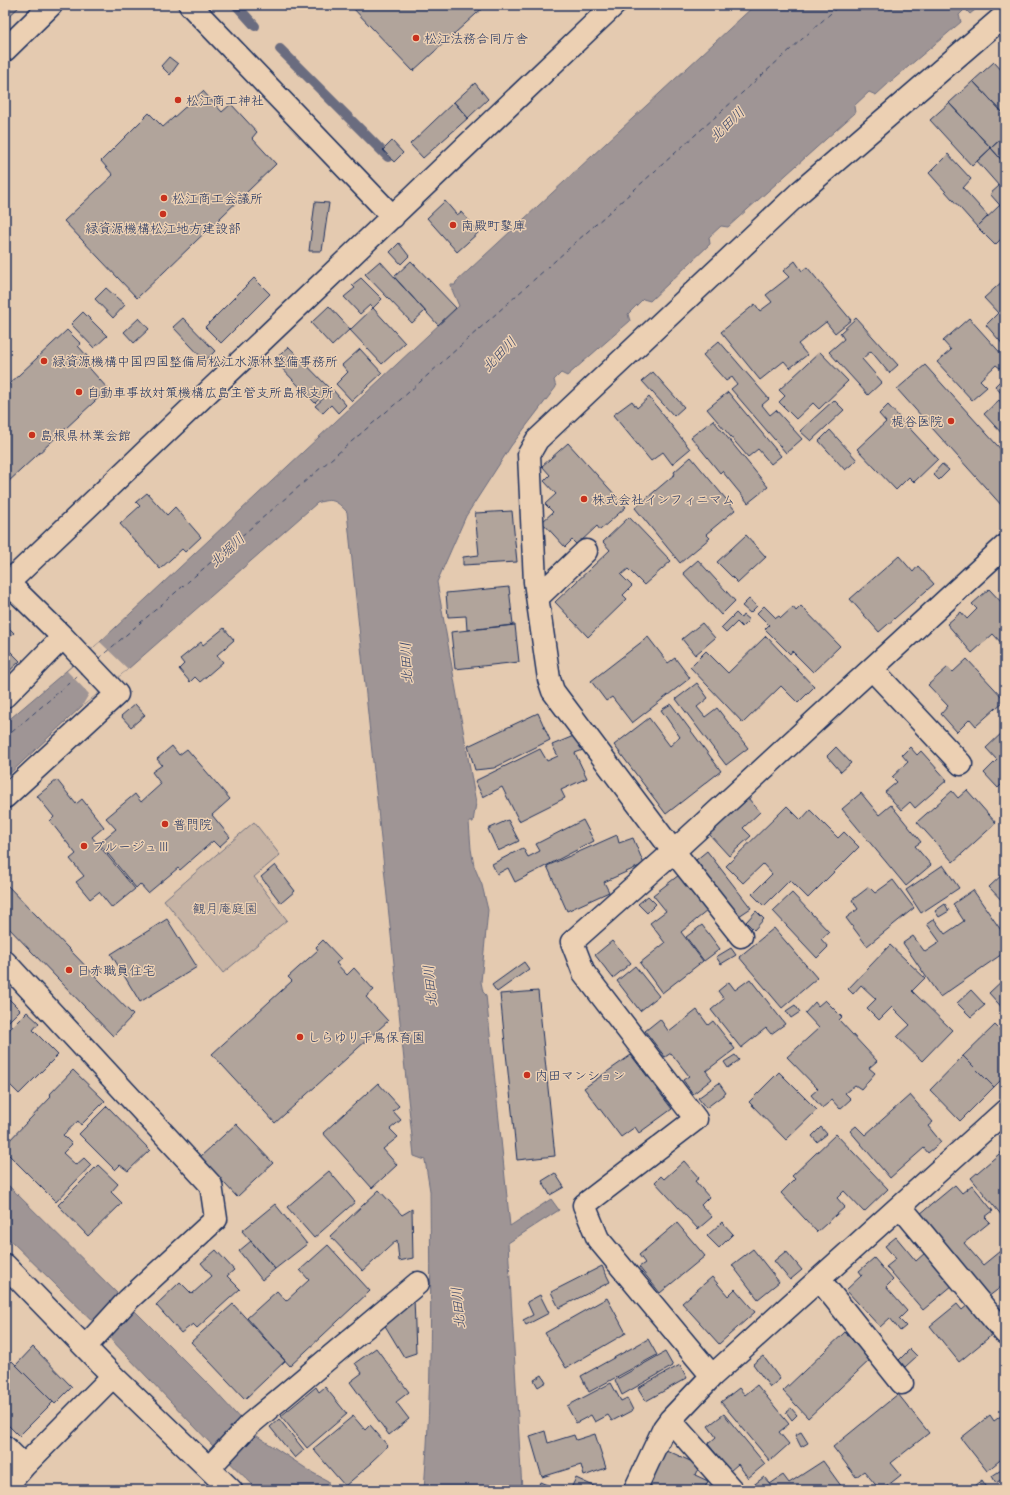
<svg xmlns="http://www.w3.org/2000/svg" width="1010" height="1495" font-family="Mali,'Klee One',sans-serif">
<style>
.green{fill:#c6b3a4;stroke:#707181}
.water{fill:#9f9595;stroke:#6a6c7f}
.pier{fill:#e4cab0}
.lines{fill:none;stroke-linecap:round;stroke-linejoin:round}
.stream{stroke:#6a6c7f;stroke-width:10}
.ferry{stroke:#354369;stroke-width:1;stroke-dasharray:5 4;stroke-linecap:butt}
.building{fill:#b1a49b;stroke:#1b2f5e}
.minor-casing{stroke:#1b2f5e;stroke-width:25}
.minor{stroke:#ecd0b3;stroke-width:22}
.poi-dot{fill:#c8321e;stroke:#ecd0b3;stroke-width:1.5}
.labels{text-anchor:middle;stroke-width:3;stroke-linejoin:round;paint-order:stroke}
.poi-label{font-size:13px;fill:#1b2f5e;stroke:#ecd0b3;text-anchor:start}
.park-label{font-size:13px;fill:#354368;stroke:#ecd0b3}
.water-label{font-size:14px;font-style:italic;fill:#354369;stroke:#ecd0b3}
</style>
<rect width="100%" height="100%" fill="#e4cab0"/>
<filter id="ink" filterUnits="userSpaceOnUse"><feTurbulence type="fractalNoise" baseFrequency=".025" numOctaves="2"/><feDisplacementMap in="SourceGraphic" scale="8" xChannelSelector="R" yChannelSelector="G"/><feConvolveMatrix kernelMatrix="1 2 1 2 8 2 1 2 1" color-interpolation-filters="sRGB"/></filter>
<g filter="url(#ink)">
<!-- green -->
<path class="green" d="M254,822L280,855L254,877L287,920L223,973L164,900Z"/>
<!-- water -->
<path class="water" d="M755,5H981L970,14L965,9L959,15L961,22L889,83L876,95L869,92L854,106L855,113L728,227L721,226L709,237L710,244L650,301L643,299L628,314L630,321L567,376L561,373L554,380L556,387L511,446L466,516L437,582L476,803L473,822H469L471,849L474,866L482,885L488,910L481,982L483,992L486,995L510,1226L551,1199L559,1210L508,1243L522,1490H424C432,1391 431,1290 430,1191L425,1160L414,1156L347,512C336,500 332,498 317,503L128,669L82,706L5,778V723L100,642L459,306L450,285H455L456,282Z
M5,1182L132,1308L213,1389L254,1434L313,1473L328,1481L329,1490H258L214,1447L107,1335L5,1235Z"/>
<!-- pier -->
<path class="pier" d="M100,642L128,669L82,706L89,694L67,671Z"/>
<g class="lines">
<!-- stream -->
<path class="stream" d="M236,5L255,26
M280,49L388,157"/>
<!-- ferry -->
<path class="ferry" d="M98,659L400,400L840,5
M5,738L82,672"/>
</g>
<!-- building -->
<path class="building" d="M5,5H21L5,20Z
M350,5H486L413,71Z
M169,57L178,64L170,75L161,66Z
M994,62L1005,74V115L973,81Z
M973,81L1005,115V135L991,148L949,103Z
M475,83L488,99L468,118L454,102Z
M203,91L222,112L231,104L257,132L252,138L276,164L137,298L64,221L113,175L101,161L149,113L163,127Z
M454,102L468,118L423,158L410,144Z
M949,103L991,148L972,166L930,120Z
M1005,135V164L991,148Z
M392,141L403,153L394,162L383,150Z
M991,148L1005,164V211L990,194L999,186L977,161Z
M948,154L971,179L963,188L988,216L977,227L929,173Z
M445,201L457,215L461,212L479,232L457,252L427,218Z
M315,202L329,203L322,251H309Z
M1000,205L1005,211V241L1002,238L995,245L977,227Z
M399,243L409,256L401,264L390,252Z
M380,261L425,311L412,323L365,274Z
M411,261L456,308L438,325L394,277Z
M795,261L802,271L807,267L851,320L835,333L826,322L798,344L807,355L790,368L784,361L760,380L721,332L755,304L760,311L772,302L766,295L789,277L783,271Z
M254,278L270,294L221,343L205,327Z
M361,278L382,299L373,308L370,305L360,314L344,297L355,288L352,285Z
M1005,279V347L986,325L998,313L984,298Z
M106,288L125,305L113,318L95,299Z
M329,306L350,329L332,346L311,323Z
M373,308L405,343L382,364L350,330Z
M83,312L107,336L94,348L71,324Z
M139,318L149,329L134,343L124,332Z
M183,318L215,351L205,361L173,327Z
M856,318L898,365L889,373L871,351L862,359L882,382L868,395L829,352L844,339L840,333Z
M969,318L1005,358V365L1001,369L996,365L980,380L987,387L972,400L937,362L951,350L943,341Z
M67,330L81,344L78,346L88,357L83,361L108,389L7,483L5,481V388Z
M719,341L769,399L762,405L770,415L776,410L802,439L786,453L731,389L737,384L732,377L726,381L703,355Z
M289,347L330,389L315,403L274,360Z
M360,349L382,373L352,401L336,384L348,372L342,365Z
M820,352L848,381L819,409L813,403L796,419L779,402L785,396L779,390Z
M925,365L1005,454V504L1003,507L897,389Z
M653,372L684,407L674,416L642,381Z
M1005,376V398L995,386Z
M333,390L346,405L338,413L331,405L323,413L315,406Z
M728,392L781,456L771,464L758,449L748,457L707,409Z
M649,397L690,449L672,464L663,452L651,461L613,415L632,401L637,408Z
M834,400L844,410L811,441L800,431Z
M999,400L1005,407V437L984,414Z
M888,405L938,459L914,482L909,477L896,490L857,449L886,422L879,414Z
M713,420L768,487L748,503L722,471L720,473L691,437Z
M830,430L857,460L845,470L819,441Z
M568,443L626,507L600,530L597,526L577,545L572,540L565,547L542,522L553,512L545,504L556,494L544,481L550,475L542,466Z
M691,457L735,510L706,534L710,538L680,563L635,508L675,474L674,472Z
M942,464L949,470L939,480L933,474Z
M147,493L167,515L175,507L201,537L185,552L182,549L160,569L120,524L140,506L136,502Z
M512,511L517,562L463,565V557L479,555L475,513Z
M629,517L671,561L644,585L628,569L621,575L632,586L623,595L627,599L588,637L555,602L610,550L603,542Z
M746,535L766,557L738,583L717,562Z
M899,556L913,572L918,566L934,584L879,632L850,599Z
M698,560L735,601L721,615L683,573Z
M509,587L513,625L467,630L466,616L448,617L446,593Z
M989,589L1005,606V647L993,634L972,653L947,624L961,612L967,619L977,609L972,604Z
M749,599L757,606L750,613L742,606Z
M764,606L776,618L779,616L781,618L793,607L796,611L801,606L840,646L813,672L792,651L790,654L765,629L769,625L757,613Z
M736,613L741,618L743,615L749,620L742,627L737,622L726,633L721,628Z
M702,623L715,638L695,655L682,639Z
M5,624L14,633L5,641Z
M515,625L519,662L455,669L451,632Z
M224,628L234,640L217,655L223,662L200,682L195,677L190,682L179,669L184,664L180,659L201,642L203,645Z
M766,636L814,687L798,703L781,686L743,723L690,667L706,651L728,673Z
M648,637L668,663L675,658L690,678L632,723L612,697L606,701L591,681Z
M5,646L20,661L5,675Z
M967,659L1005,700L976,726L970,719L957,732L941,714L948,706L928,685L948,667L953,672Z
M697,683L708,698L697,707L705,717L717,708L748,748L726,765L676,699Z
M135,704L145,715L131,727L121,716Z
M671,704L721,771L666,814L614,745L649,718L670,746L680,737L661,710Z
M538,713L550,740L494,768L475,770L468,746Z
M1005,730V781L998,788L984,773L997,760L986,748Z
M576,735L583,750L575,753L587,778L561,790L565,798L519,821L502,787L483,797L475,781L540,749L547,761L558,756L552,745Z
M172,746L179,755L187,749L230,799L212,815L230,837L219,847L213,841L180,870L178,868L148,893L140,884L136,888L99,843L116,829L106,818L135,794L141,802L161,784L152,772L162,765L157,759Z
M836,747L851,763L841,772L827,756Z
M910,747L917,755L921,751L947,780L915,808L910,802L901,810L885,792L897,782L892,777L908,762L902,755Z
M57,780L76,804L82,799L104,827L92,837L135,889L112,908L99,892L90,899L76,882L84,876L70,859L76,854L50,821L54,817L37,796Z
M967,790L996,823L953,862L917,822L952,791L958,798Z
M861,793L879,815L891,805L921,842L915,846L931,865L906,886L842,809Z
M748,798L760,812L743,828L751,836L729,856L709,834Z
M787,806L801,820L810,810L838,838L844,832L859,847L808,898L790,880L764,906L752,894L772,874L763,864L743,883L726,866Z
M508,820L519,841L498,851L488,829Z
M583,820L594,841L515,882L508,868L497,874L492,864L523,848L528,857L540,851L536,844Z
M617,835L619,843L633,838L644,864L604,882L609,892L567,911L547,866Z
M707,851L751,908L739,916L696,860Z
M275,865L295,891L281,903L261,877Z
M943,865L959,888L921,913L906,890Z
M1005,872V904L989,887Z
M679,875L707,911L681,932L703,961L662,993L640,963L665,943L650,923L666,911L653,895Z
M893,880L914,908L867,946L846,918L858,909L852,900L869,887L875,893Z
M5,883L133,1015L113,1036L5,924Z
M973,890L1005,936V952L940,997L903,943L913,936L925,952L940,942L927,924L934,919L945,934L964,921L953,904Z
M792,893L829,932L821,939L828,947L817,958L773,911Z
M648,896L656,904L647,913L638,904Z
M945,904L949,911L939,917L935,911Z
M756,911L764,919L754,930L746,922Z
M167,919L197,967L140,1002L111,954Z
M702,925L720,949L704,961L686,937Z
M774,928L817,978L782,1008L739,957Z
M323,940L341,959L336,963L347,975L354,968L374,990L366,997L388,1021L275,1123L212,1054L292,981L288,977L318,950L316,947Z
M612,941L631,963L613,978L595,955Z
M890,945L925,978L912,991L952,1030L922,1061L897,1037L910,1025L892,1007L879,1020L867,1008L876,999L861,985L853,994L848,989Z
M731,948L736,955L721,964L716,957Z
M524,962L529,969L497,992L492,985Z
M635,966L659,996L640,1011L617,981Z
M1005,978V1011L989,993Z
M750,979L785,1024L771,1034L766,1028L741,1048L711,1010L724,999L718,991L729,982L735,990Z
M971,990L985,1005L971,1017L957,1003Z
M538,991L555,1156L517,1160L500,994Z
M5,995L20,1010L8,1022L5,1019Z
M825,1000L842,1017L839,1020L877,1061L869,1068L875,1073L861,1089L855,1085L845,1093L851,1099L840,1109L832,1100L822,1108L811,1095L818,1089L787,1057L819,1028L805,1013L815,1002L818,1006Z
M795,1005L800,1012L791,1018L786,1011Z
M697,1010L708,1025L713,1021L735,1049L706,1071L712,1079L693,1094L683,1080L689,1076L671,1053L665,1057L645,1031L660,1019L669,1032Z
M27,1012L39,1023L33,1030L58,1055L19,1094L5,1080V1034Z
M995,1025L1005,1035V1076L994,1087L963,1056Z
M631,1055L672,1109L639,1133L635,1127L621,1137L584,1088Z
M735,1055L739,1060L728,1068L724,1062Z
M963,1056L994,1087L960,1121L930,1090Z
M73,1070L105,1101L81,1125L78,1121L63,1135L72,1144L63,1153L76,1165L84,1158L91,1165L56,1202L5,1151V1145L51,1097L49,1095Z
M779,1072L817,1110L786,1140L749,1102Z
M378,1083L399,1106L393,1111L401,1120L390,1129L398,1137L383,1149L397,1165L372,1188L323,1133Z
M719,1083L726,1093L706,1108L698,1098Z
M910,1095L933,1122L928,1126L941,1142L928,1153L924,1148L890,1178L850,1131L856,1126L865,1135Z
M107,1106L150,1150L128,1171L120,1165L115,1170L79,1134Z
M236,1124L273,1163L237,1197L200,1157Z
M821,1127L827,1134L817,1142L812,1136Z
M836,1134L888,1189L864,1212L844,1191L837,1198L845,1207L817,1232L781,1193L795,1179L792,1176Z
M1005,1149V1215L1003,1217L971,1178Z
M684,1161L699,1178L695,1181L709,1197L701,1205L712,1217L698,1229L655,1182L661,1176L664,1179Z
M98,1165L118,1184L111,1192L122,1203L88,1236L58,1205Z
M329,1171L355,1202L314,1238L287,1207Z
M555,1173L564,1187L550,1195L542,1181Z
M955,1185L962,1193L972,1185L993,1211L985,1217L990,1222L964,1243L983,1265L1005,1247V1284L988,1297L920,1214Z
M379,1190L402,1215L412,1209L413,1258L399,1261L397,1240L363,1271L330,1236Z
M275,1204L307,1244L275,1269L242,1231Z
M722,1222L733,1234L719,1248L707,1236Z
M677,1223L705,1256L660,1293L639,1267L645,1263L639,1255Z
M896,1237L916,1261L926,1252L953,1285L923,1310L886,1267L896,1259L885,1246Z
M251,1241L275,1269L262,1280L239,1251Z
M328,1245L370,1291L290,1366L247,1318L277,1291L286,1301L309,1280L300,1270Z
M753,1249L779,1282L758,1299L732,1265Z
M216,1250L234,1270L227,1276L240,1289L197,1328L193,1324L181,1333L156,1305L180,1282L192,1294L212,1276L201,1263Z
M786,1251L802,1270L790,1280L774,1261Z
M874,1258L893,1280L886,1287L907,1311L899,1319L906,1326L900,1331L890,1318L880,1327L846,1290L862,1275L859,1271Z
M602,1266L610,1282L559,1308L551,1292Z
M712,1277L728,1296L735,1289L755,1312L719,1344L682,1303Z
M540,1295L549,1313L526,1325L523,1320L533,1315L527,1302Z
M414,1298L416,1353L404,1357L384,1324Z
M607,1298L626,1333L566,1368L545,1333Z
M233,1304L285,1361L245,1399L191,1342Z
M957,1304L962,1310L969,1304L993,1334L959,1362L930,1326Z
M845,1332L870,1360L808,1418L783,1391Z
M648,1339L657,1355L589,1392L581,1376Z
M33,1347L72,1387L55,1404L16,1365Z
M376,1348L409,1392L396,1402L409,1419L389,1435L350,1382L362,1373L355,1363Z
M910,1349L917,1356L905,1367L899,1360Z
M665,1352L673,1366L622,1395L615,1380Z
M763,1356L780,1379L770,1387L753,1364Z
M12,1361L53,1402L19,1436L5,1422V1368Z
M680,1365L687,1378L646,1401L638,1388Z
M542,1375L546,1382L538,1387L534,1380Z
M611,1383L621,1401L627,1398L633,1410L612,1421L608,1415L595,1422L591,1415L576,1423L567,1406Z
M757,1385L789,1424L779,1432L789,1444L770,1461L721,1402L739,1388L745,1395Z
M316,1387L319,1392L325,1387L347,1414L307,1448L281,1416Z
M898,1394L929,1433L891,1463L901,1475L882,1490H880L864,1471L856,1477L833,1447Z
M791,1408L797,1415L792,1420L786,1412Z
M1005,1413V1456L987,1471L961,1438L990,1415L994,1421Z
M724,1414L765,1464L748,1478L738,1464L730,1471L708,1444L716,1437L708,1426Z
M353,1416L365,1430L370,1425L388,1446L371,1462L372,1463L345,1486L313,1449Z
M279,1419L304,1450L295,1458L270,1427Z
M545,1431L548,1443L574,1435L576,1440L595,1434L606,1468L584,1476L581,1465L542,1477L530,1436Z
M801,1432L808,1443L801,1447L795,1435Z
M664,1449L699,1465L695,1475L708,1481L704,1490H693L688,1488L687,1490H645Z
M823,1461L844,1490H747L764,1477L770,1484L783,1475L789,1483Z
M1001,1470L1005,1477L996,1483L992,1476Z
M576,1478L600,1489V1490H570Z
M982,1480L988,1489L986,1490H968Z
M540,1482L559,1490H537Z"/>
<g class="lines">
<defs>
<path id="minor" d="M190,5L393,217
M5,50L51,5
M5,580L63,637L117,694L5,797
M9,582L614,5
M538,597L586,551
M872,669L961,764
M5,696L63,637
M741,936L667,843L553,691L549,679L535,582L529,454L537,440L800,192L1005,15
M5,962L211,1185L216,1219L128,1300L86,1346
M900,1206L1005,1333
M5,1265L113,1376L231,1490
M819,1279L902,1383
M712,1376L598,1239L584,1205L696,1119L584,973L572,942L674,851L1005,546
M670,1420L732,1490
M5,1447L24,1466
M209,1468L249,1425L418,1283
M5,1488L24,1466L113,1376
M635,1490L664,1428L670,1420L712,1376L1005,1111"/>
</defs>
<!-- minor casing -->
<use href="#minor" class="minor-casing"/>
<!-- minor -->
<use href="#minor" class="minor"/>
</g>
</g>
<!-- markers -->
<g class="poi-dot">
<circle cx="416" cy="38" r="4"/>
<circle cx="178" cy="100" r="4"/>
<circle cx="164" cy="198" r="4"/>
<circle cx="163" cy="214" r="4"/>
<circle cx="453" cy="225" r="4"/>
<circle cx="44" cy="361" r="4"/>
<circle cx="79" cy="392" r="4"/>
<circle cx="951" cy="421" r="4"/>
<circle cx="32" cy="435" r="4"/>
<circle cx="584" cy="499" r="4"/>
<circle cx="165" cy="824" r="4"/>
<circle cx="84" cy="846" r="4"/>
<circle cx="69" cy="970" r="4"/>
<circle cx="300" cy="1037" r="4"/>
<circle cx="527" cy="1075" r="4"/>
</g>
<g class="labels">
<!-- poi labels -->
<g class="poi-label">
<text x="424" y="43">松江法務合同庁舎</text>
<text x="186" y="105">松江商工神社</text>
<text x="172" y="203">松江商工会議所</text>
<text x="461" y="230">南殿町鼕庫</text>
<text x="163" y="233" text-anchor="middle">緑資源機構松江地方建設部</text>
<text x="52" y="366">緑資源機構中国四国整備局松江水源林整備事務所</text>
<text x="87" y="397">自動車事故対策機構広島主管支所島根支所</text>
<text x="943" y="426" text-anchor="end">梶谷医院</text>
<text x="40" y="440">島根県林業会館</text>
<text x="592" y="504">株式会社インフィニマム</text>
<text x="173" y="829">普門院</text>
<text x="92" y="851">ブルージュⅢ</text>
<text x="77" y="975">日赤職員住宅</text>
<text x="308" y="1042">しらゆり千鳥保育園</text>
<text x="535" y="1080">内田マンション</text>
</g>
<!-- park labels -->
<g class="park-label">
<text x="225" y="913">観月庵庭園</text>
</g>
<!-- water labels -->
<g class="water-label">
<text transform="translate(727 124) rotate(-44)" y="5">北田川</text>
<text transform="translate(499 354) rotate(-46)" y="5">北田川</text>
<text transform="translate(227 550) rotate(-42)" y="5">北堀川</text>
<text transform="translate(406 663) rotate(-93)" y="5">北田川</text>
<text transform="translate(430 986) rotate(-95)" y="5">北田川</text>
<text transform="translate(458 1308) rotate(-95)" y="5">北田川</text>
</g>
</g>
<!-- margin -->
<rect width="1010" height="1495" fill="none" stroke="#ecd0b3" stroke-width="20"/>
<rect x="10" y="10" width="990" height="1475" fill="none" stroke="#1b2f5e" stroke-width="1.5" filter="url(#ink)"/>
</svg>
